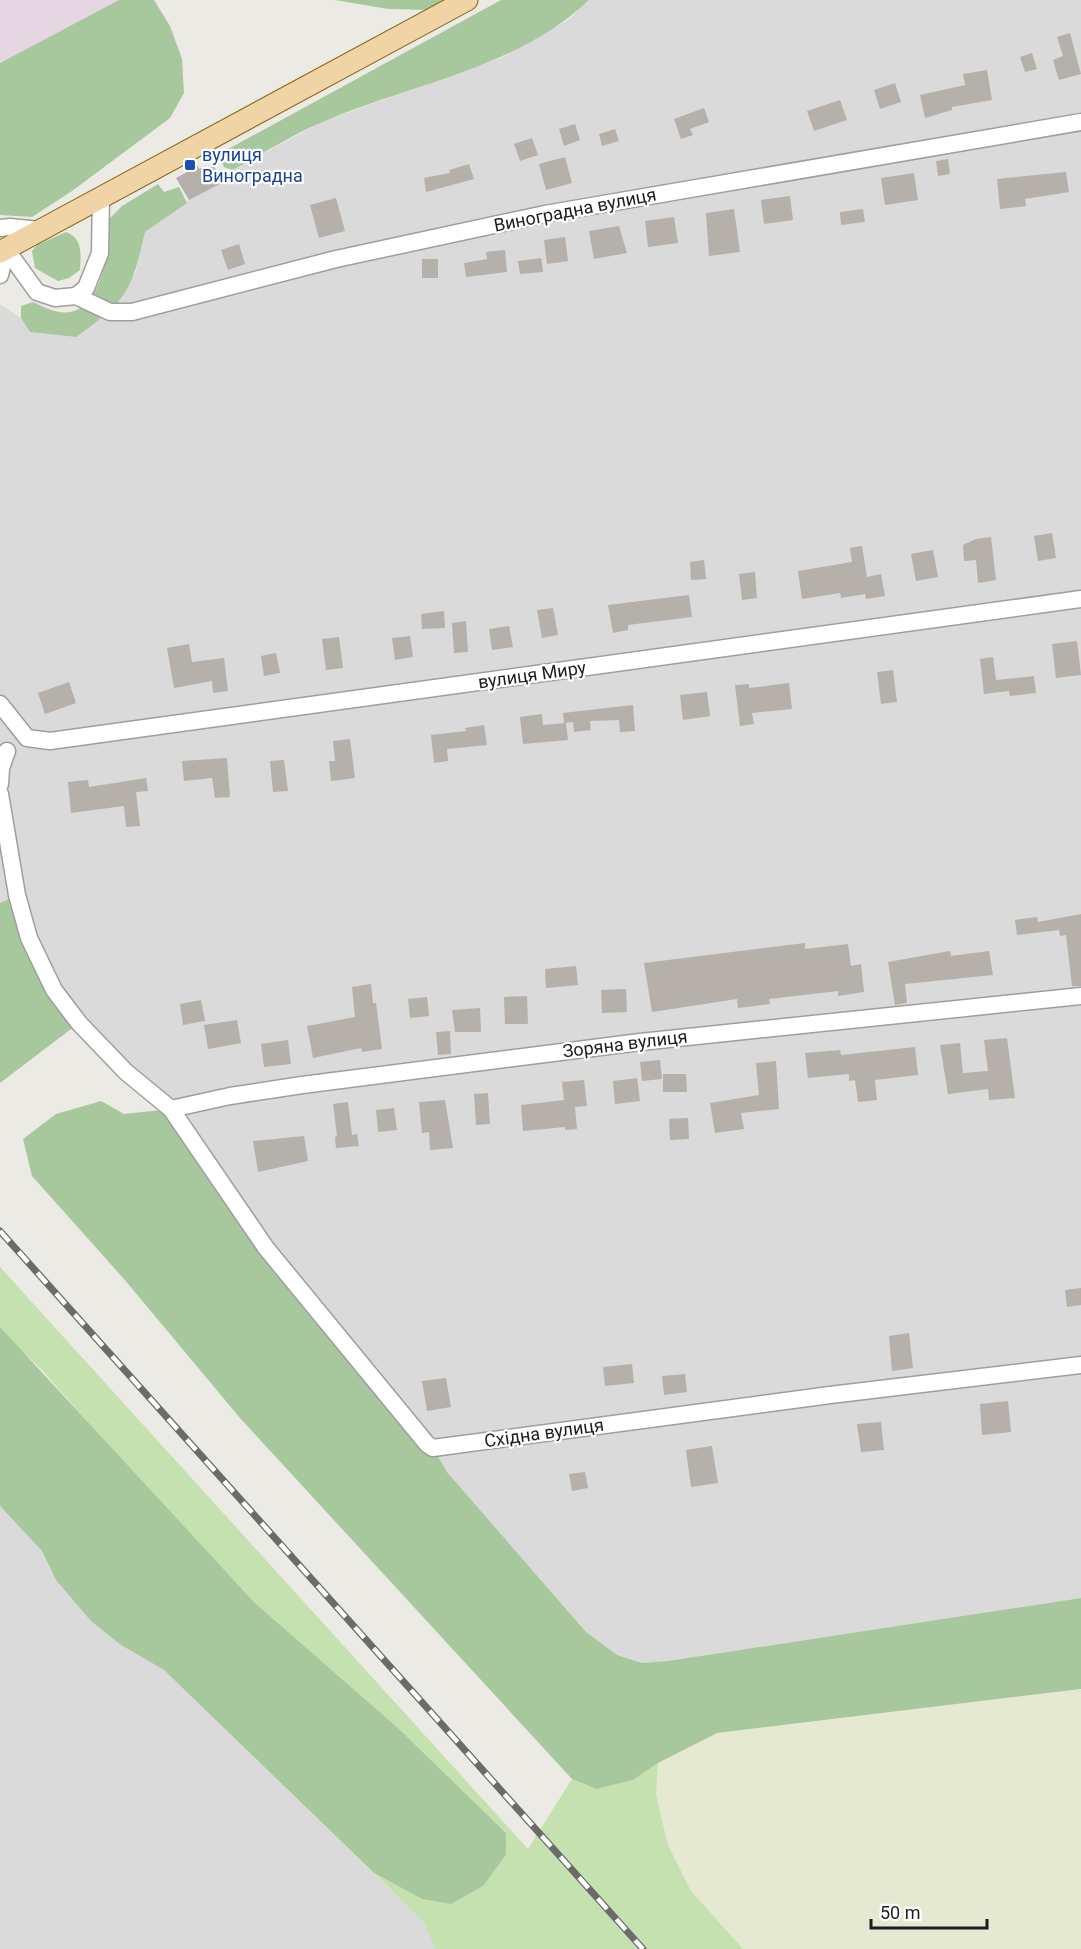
<svg xmlns="http://www.w3.org/2000/svg" width="1081" height="1949" font-family="Roboto,sans-serif">
<style>
.residential{fill:#dadada}
.industrial{fill:#e5d6e1}
.farmland{fill:#e6e9d1}
.grass{fill:#c4e1af}
.forest{fill:#a7c79d}
.building{fill:#b5b0aa}
.lines{fill:none;stroke-linecap:round;stroke-linejoin:round}
.minor-casing{stroke:#9e9e9e;stroke-width:19}
.major-casing{stroke:#836512;stroke-width:23}
.minor{stroke:#fff;stroke-width:16}
.major{stroke:#f0d4a5;stroke-width:21}
.rail-casing{stroke:#6b6b6b;stroke-width:7}
.rail{stroke:#fff;stroke-width:4.5;stroke-dasharray:14;stroke-linecap:butt}
.transit-dot{fill:#1a4fb4;stroke:#fff;stroke-width:2}
.labels{text-anchor:middle;stroke-width:4.5;stroke-linejoin:round;paint-order:stroke}
.transit-label{font-size:18px;fill:#164399;stroke:#fff;text-anchor:start}
.street-label{font-size:18px;fill:#1d1d1d;stroke:#fff}
</style>
<rect width="100%" height="100%" fill="#eceae4"/>
<!-- residential -->
<path class="residential" d="M589,0H1081V1598L668,1661L642,1663L617,1655L586,1632L447,1472L433,1448L266,1248L171,1109L79,1023L16,895L0,903V304L21,318L30,332L76,337L135,274L145,232L189,200L222,183L232,170L324,121L503,57L568,20Z
M0,1506L42,1551L56,1580L121,1645L164,1670L423,1921L435,1949H0Z"/>
<!-- industrial -->
<path class="industrial" d="M0,0H119L0,63Z"/>
<!-- farmland -->
<path class="farmland" d="M1081,1689V1949H743L691,1891L668,1845L656,1795L658,1763L717,1733Z"/>
<!-- grass -->
<path class="grass" d="M0,1267L528,1849L572,1779L596,1789L633,1780L658,1763L656,1795L668,1845L691,1891L743,1949H435L423,1921L374,1873L422,1899L451,1904L483,1886L506,1855V1833L398,1728L254,1602L99,1435L43,1371L3,1333L0,1326Z"/>
<!-- forest -->
<path class="forest" d="M119,0H154L170,26L182,59L184,93L170,118L72,191L32,217L0,215V63Z
M335,0H456L431,10L388,9Z
M501,0H589C518,68 414,83 325,121C293,134 263,154 232,170L224,167L219,154Z
M158,184L164,192L179,187L187,203L145,232C131,293 127,300 76,337L30,332L21,318V306L33,302C40,305 47,309 55,311C101,324 110,248 110,218L122,206Z
M66,232C83,238 81,255 80,270L69,278L58,281L35,268L32,251L37,245Z
M17,895L79,1023L0,1083V903Z
M101,1101L124,1114L171,1109L266,1248L433,1448L447,1472L586,1632L617,1655L642,1663L668,1661L1081,1598V1689L717,1733L658,1763L633,1780L596,1789L572,1779L240,1418L124,1279L32,1176L23,1139L56,1114Z
M0,1327L254,1602L398,1728L506,1833V1855L483,1886L451,1904L422,1899L374,1873L164,1670L121,1645L91,1621L56,1580L42,1551L0,1506Z"/>
<!-- building -->
<path class="building" d="M1070,33L1081,74L1059,80L1053,60L1063,56L1057,37Z
M1032,53L1037,69L1025,72L1020,57Z
M987,70L992,100L952,107V110L925,118L920,95L965,85L963,74Z
M895,83L901,102L880,109L874,90Z
M840,100L847,120L814,131L807,111Z
M704,108L709,122L690,129L693,135L681,139L674,119Z
M575,124L580,140L564,146L559,129Z
M615,129L619,141L602,146L599,134Z
M532,138L538,155L520,161L514,144Z
M565,157L572,183L546,190L539,164Z
M948,159L950,174L938,176L936,161Z
M469,164L474,179L426,192L424,178L450,173L449,170Z
M198,166L199,169L206,166L208,169L214,166L222,183L189,200L176,178Z
M1066,172L1069,192L1025,199L1026,206L1000,209L997,179Z
M914,173L918,200L885,205L881,178Z
M790,196L793,220L764,224L761,200Z
M336,198L345,231L319,238L310,205Z
M734,209L740,252L709,256L706,213Z
M863,209L865,222L841,225L840,212Z
M674,217L678,243L648,247L645,221Z
M619,226L627,253L594,259L589,231Z
M565,237L568,261L547,264L544,240Z
M239,244L245,264L228,270L221,250Z
M505,250L507,272L466,277L464,263L487,259L486,252Z
M541,258L543,272L520,274L518,261Z
M422,259H438V278H422Z
M1052,533L1056,558L1038,561L1034,536Z
M991,537L996,580L978,583L976,560L964,561L963,545L976,539Z
M862,546L867,577L881,574L885,596L866,599L865,594L841,598L840,593L802,599L798,571L852,562L850,548Z
M933,550L938,577L916,581L911,554Z
M704,560L706,579L691,580L690,562Z
M755,572L757,598L742,600L739,574Z
M689,595L692,617L628,625V630L613,633L608,605Z
M553,608L558,635L542,638L537,610Z
M444,611L445,628L422,629L421,614Z
M466,621L468,652L454,653L452,623Z
M509,626L513,647L492,650L489,629Z
M410,636L413,657L395,660L392,638Z
M339,637L343,668L326,670L322,639Z
M1077,641L1081,675L1056,678L1052,644Z
M189,644L192,662L224,658L228,691L213,693L212,681L174,688L167,648Z
M276,653L280,673L264,676L261,656Z
M993,657L996,680L1034,676L1036,693L1010,696L1009,691L984,694L980,659Z
M893,670L897,702L881,704L877,672Z
M69,682L76,703L45,714L38,693Z
M789,683L792,709L752,713L754,724L740,726L735,685L749,684V688Z
M707,692L710,716L683,720L680,695Z
M633,705L635,731L620,732L619,720L590,721L591,730L574,732L573,722L564,723L563,713Z
M542,714L543,725L566,723L568,740L523,744L520,717Z
M484,725L487,745L447,749L448,761L434,763L431,735L466,731L465,728Z
M350,739L355,778L331,781L329,761H335L333,741Z
M227,758L230,797L215,798L212,778L184,781L182,761Z
M284,760L288,791L273,792L270,761Z
M146,778L148,791L136,792L140,826L126,827L124,806L71,813L68,782L88,780L89,787Z
M1081,914V986H1072L1066,935L1060,936L1059,930L1017,935L1015,920L1037,917L1038,922Z
M805,943V949L848,944L851,966L861,964L864,992L838,996V991L769,999L770,1004L738,1008L737,999L652,1012L644,963Z
M950,951L951,956L989,951L993,975L905,984L907,1003L895,1005L888,962Z
M576,966L578,985L546,988L545,969Z
M371,984L373,1003H376L382,1049L362,1052L361,1048L313,1058L307,1026L355,1017L352,987Z
M626,989L627,1012L602,1013L601,990Z
M527,996L528,1024H505L504,997Z
M427,997L429,1016L410,1018L408,999Z
M201,1000L205,1021L183,1025L180,1004Z
M480,1008L481,1032H455L452,1010Z
M237,1020L241,1043L208,1049L204,1025Z
M450,1031L451,1054L438,1055L436,1032Z
M1007,1038L1015,1098L989,1100L988,1089L948,1094L940,1045L960,1043L963,1073L988,1071L984,1040Z
M288,1040L291,1064L264,1067L261,1044Z
M915,1047L918,1075L875,1080L877,1100L858,1102L855,1080L849,1081V1074L808,1078L805,1053L840,1050L841,1055Z
M660,1060L662,1079L642,1081L640,1062Z
M776,1061L779,1109L741,1113L744,1129L715,1133L710,1103L759,1095L756,1063Z
M663,1074H686L687,1092H663Z
M637,1078L640,1101L615,1104L613,1081Z
M584,1080L587,1106L575,1107L577,1129L565,1130V1127L523,1131L521,1105L564,1100L562,1082Z
M488,1093L490,1124L476,1125L474,1094Z
M445,1100L453,1148L430,1150L429,1132L422,1133L419,1102Z
M348,1102L352,1135L357,1134L359,1146L336,1148L335,1137L337,1136L333,1104Z
M394,1108L397,1130L378,1132L376,1110Z
M688,1118L689,1139L670,1140L669,1119Z
M304,1136L308,1161L258,1172L253,1141Z
M1081,1288V1305L1067,1307L1065,1290Z
M909,1333L913,1368L892,1371L889,1336Z
M632,1364L634,1383L605,1386L603,1367Z
M685,1374L687,1392L664,1395L662,1376Z
M446,1378L451,1407L427,1411L422,1381Z
M1008,1401L1011,1432L982,1435L980,1404Z
M881,1422L884,1450L861,1452L857,1424Z
M712,1446L718,1483L691,1487L686,1450Z
M585,1472L588,1488L572,1491L569,1474Z"/>
<g class="lines">
<defs>
<path id="minor" d="M0,228L10,227L40,230
M6,249L37,292L55,298L76,296L86,288L100,253L101,197
M0,275L6,249
M76,296L110,312H132L336,259L545,214L1081,122
M0,704L27,738L50,741L1081,599
M0,784L1,768L7,751
M0,794L17,895L29,938L54,990L79,1023L126,1072L171,1109L266,1248L427,1444L433,1448L830,1395L1081,1365
M171,1109L230,1096L302,1085L640,1042L1081,996"/>
<path id="major" d="M0,252L467,0"/>
</defs>
<!-- minor casing -->
<use href="#minor" class="minor-casing"/>
<!-- major casing -->
<use href="#major" class="major-casing"/>
<!-- minor -->
<use href="#minor" class="minor"/>
<!-- major -->
<use href="#major" class="major"/>
<defs>
<path id="rail" d="M0,1231L643,1949"/>
</defs>
<!-- rail casing -->
<use href="#rail" class="rail-casing"/>
<!-- rail -->
<use href="#rail" class="rail"/>
</g>
<!-- markers -->
<rect class="transit-dot" x="184" y="159" width="12" height="12" rx="3"/>
<g class="labels">
<!-- transit labels -->
<g class="transit-label">
<text x="202" y="161">вулиця<tspan x="202" dy="21">Виноградна</tspan></text>
</g>
<!-- street labels -->
<g class="street-label">
<text transform="translate(575 210) rotate(-11)" y="6">Виноградна вулиця</text>
<text transform="translate(532 675) rotate(-8)" y="6">вулиця Миру</text>
<text transform="translate(625 1044) rotate(-7)" y="6">Зоряна вулиця</text>
<text transform="translate(544 1433) rotate(-8)" y="6">Східна вулиця</text>
</g>
</g>
<!-- scale -->
<path d="M871 1919v9h116v-9" fill="none" stroke="#1d1d1d" stroke-width="3"/>
<text x="880" y="1919" font-size="18" fill="#1d1d1d" stroke="#ffffff" stroke-width="4.5" paint-order="stroke">50 m</text>
</svg>
